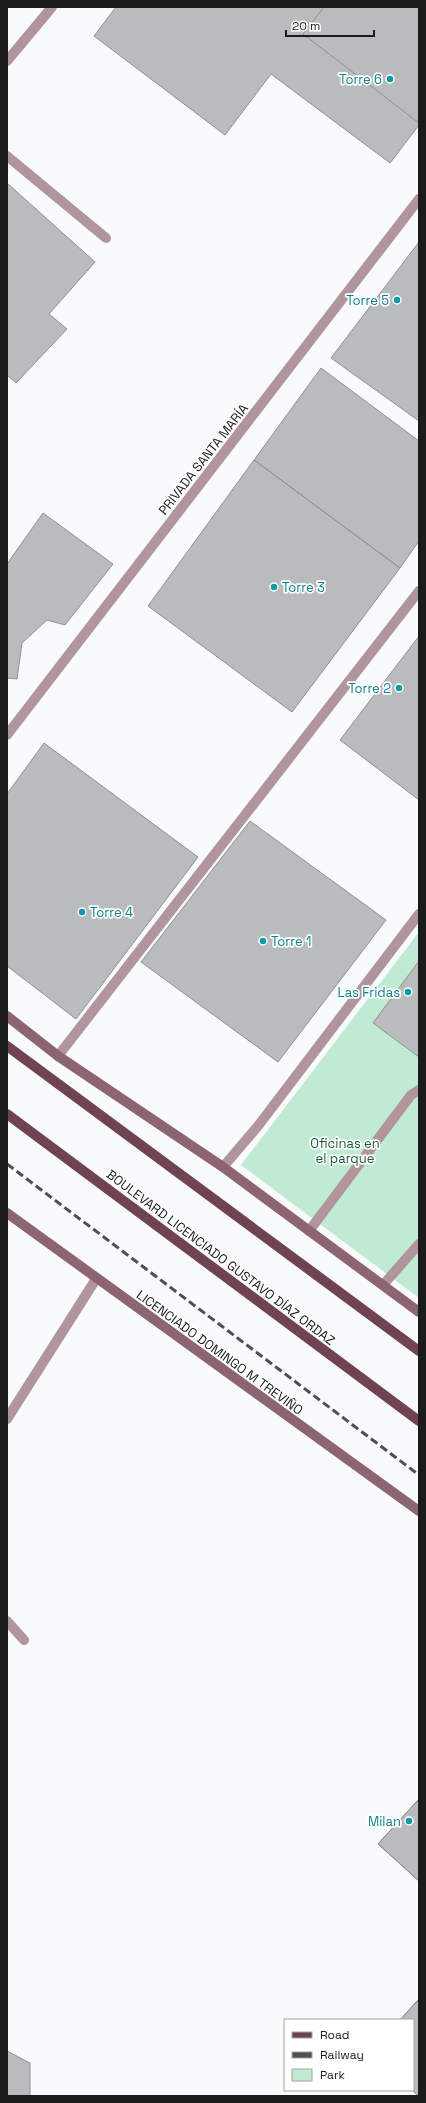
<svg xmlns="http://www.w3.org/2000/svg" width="426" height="2103" font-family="'Space Grotesk',sans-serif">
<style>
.green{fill:#c0ead1}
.building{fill:#babbbd;stroke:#909193}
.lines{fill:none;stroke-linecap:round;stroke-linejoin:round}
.lane{stroke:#b1959c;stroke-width:10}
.street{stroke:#b1959c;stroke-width:10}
.secondary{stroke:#8c6570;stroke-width:10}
.primary{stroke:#704351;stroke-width:10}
.rail{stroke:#4f4f51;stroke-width:3;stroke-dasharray:8 4;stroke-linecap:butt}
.culture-dot{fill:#0f9aa8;stroke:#fff;stroke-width:1.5}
.labels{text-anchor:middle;stroke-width:3.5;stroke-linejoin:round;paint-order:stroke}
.culture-label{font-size:13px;fill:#0d838f;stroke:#fff;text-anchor:end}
.street-label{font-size:13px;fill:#1b1b1c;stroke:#fff}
.park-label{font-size:13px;fill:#1a5d3d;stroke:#fff}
</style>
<rect width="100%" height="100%" fill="#f9fafc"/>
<!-- green -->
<path class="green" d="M419,932V1298L241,1165Z"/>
<!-- building -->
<path class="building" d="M116,7H419V125L390,163L271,74L225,135L94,36Z
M324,7H419V123L303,34Z
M7,183L95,262L49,314L67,329L16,383L7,375Z
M419,242V421L331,358Z
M321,368L419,441V541L400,568L254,460Z
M254,460L400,568L292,712L148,606Z
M43,513L113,564L65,625L47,620L22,643L17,679L7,678V564Z
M419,636V800L340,740Z
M44,743L198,857L76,1019L7,966V794Z
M250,821L386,920L278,1062L141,962Z
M419,961V1057L373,1023Z
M419,1799V1881L378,1844Z
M419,1799V1881L378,1844Z
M419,1999V2096H418L412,2090L413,2020H400Z
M419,1999V2096H418L412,2090L413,2020H400Z
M7,2051L30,2063V2096H7Z"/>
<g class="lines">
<!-- lane -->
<path class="lane" d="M58,1056L419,591
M223,1167L258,1126L419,914
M309,1231L411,1095L419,1090
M383,1285L419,1244
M7,1419L96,1279
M7,1621L24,1640"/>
<!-- street -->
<path class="street" d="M7,61L52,7
M7,156L106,238
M7,735L419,199"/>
<!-- secondary -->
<path class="secondary" d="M7,1016L58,1056L223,1167L419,1312
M7,1213L419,1511"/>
<!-- primary -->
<path class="primary" d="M7,1046L419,1351
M7,1114L419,1421"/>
<!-- rail -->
<path class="rail" d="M7,1164L419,1475"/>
</g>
<!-- markers -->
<g class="culture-dot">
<circle cx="390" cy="79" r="4"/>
<circle cx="397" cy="300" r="4"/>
<circle cx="274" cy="587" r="4"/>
<circle cx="399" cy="688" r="4"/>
<circle cx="82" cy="912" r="4"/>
<circle cx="263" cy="941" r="4"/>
<circle cx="408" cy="992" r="4"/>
<circle cx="409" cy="1821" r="4"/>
</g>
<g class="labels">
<!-- culture labels -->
<g class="culture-label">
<text x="382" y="84">Torre 6</text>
<text x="389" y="305">Torre 5</text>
<text x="282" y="592" text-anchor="start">Torre 3</text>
<text x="391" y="693">Torre 2</text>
<text x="90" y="917" text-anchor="start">Torre 4</text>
<text x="271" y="946" text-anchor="start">Torre 1</text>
<text x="400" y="997">Las Fridas</text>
<text x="401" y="1826">Milan</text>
</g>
<!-- street labels -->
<g class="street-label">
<text transform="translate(203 459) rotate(-52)" y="5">PRIVADA SANTA MARÍA</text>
<text transform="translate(221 1257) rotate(37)" y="5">BOULEVARD LICENCIADO GUSTAVO DÍAZ ORDAZ</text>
<text transform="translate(220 1352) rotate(36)" y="5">LICENCIADO DOMINGO M TREVIÑO</text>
</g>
<!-- park labels -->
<g class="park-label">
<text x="345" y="1148">Oficinas en<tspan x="345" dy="15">el parque</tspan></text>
</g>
</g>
<!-- border -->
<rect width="426" height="2103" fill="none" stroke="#1b1b1c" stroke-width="16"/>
<!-- legend -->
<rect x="284" y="2019" width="130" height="72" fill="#ffffff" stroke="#a4a4a4"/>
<rect x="292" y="2032" width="20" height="6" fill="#704351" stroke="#a4a4a4"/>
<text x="320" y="2039" font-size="12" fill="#1b1b1c">Road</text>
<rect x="292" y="2052" width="20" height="6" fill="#4f4f51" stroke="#a4a4a4"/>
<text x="320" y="2059" font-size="12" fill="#1b1b1c">Railway</text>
<rect x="292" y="2069" width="20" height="12" fill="#c0ead1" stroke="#a4a4a4"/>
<text x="320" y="2079" font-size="12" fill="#1b1b1c">Park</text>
<!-- scale -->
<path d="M286 30v6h88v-6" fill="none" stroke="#1b1b1c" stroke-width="2"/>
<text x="292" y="30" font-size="12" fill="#1b1b1c" stroke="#ffffff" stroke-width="3" paint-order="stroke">20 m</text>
</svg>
